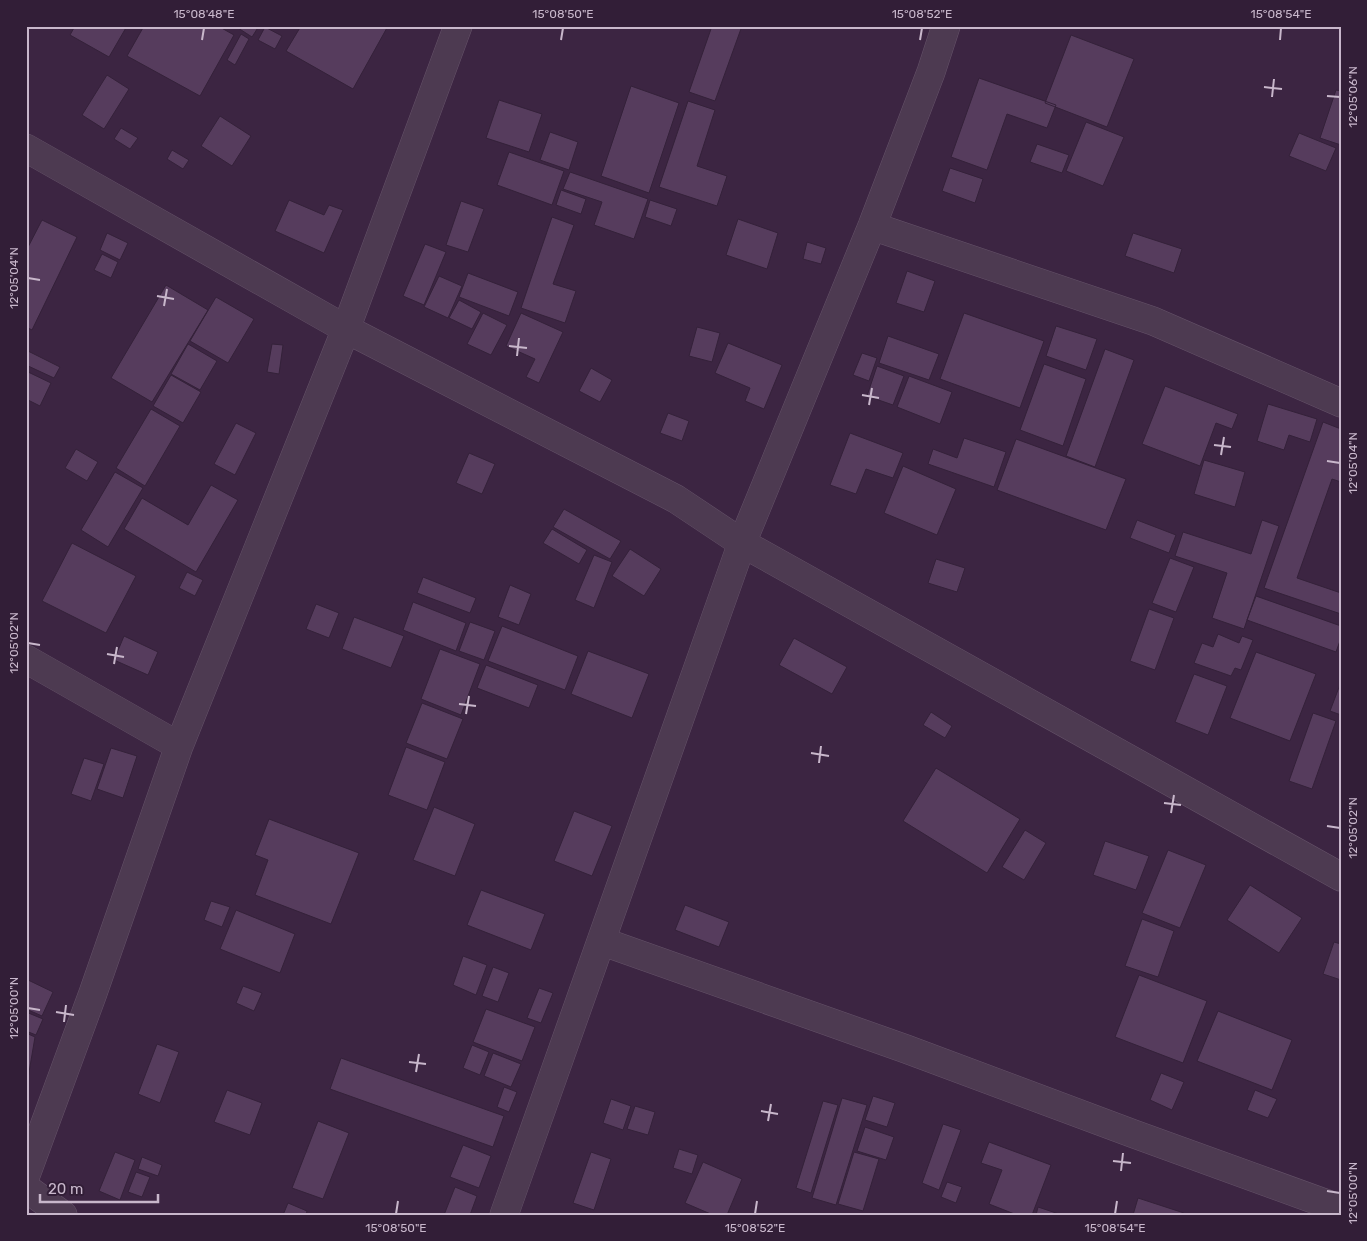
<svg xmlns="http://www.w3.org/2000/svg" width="1367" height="1241" font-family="Rubik,sans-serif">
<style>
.building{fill:#563c5d;stroke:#342139}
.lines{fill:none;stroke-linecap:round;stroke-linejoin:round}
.street-casing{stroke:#655269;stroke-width:29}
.street{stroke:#4d3a51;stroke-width:28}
.ticks{fill:none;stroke:#c8b7cb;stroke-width:2}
.neatline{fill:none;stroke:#c8b7cb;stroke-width:2}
.ticks-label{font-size:12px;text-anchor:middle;fill:#c8b7cb}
</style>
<rect width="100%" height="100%" fill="#3c2542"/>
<!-- building -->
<path class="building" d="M75,26H127L109,57L70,35Z
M144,26H218L234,35L200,96L127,56Z
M235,26H259L252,37Z
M301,26H388L353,89L286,51Z
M712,26H742L715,101L689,92Z
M265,27L282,36L275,49L258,40Z
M241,34L249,39L235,65L227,60Z
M1071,35L1134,59L1107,127L1045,103Z
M107,75L129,89L104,129L82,115Z
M979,78L1056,105L1047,128L1007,114L987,170L951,157Z
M631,86L679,103L649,193L601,176Z
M1336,90L1341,91V145L1320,138Z
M499,100L542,114L529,152L486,138Z
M688,101L715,110L697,166L727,176L717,206L659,187Z
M220,116L251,136L232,166L201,146Z
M1086,122L1124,137L1103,186L1066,171Z
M121,128L138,138L130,149L114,139Z
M550,132L578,142L569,170L540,160Z
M1299,133L1336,148L1326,171L1289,156Z
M1037,144L1069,155L1062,173L1030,162Z
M172,150L189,160L183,169L167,159Z
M509,152L564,171L552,205L497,185Z
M950,168L983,179L975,203L942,191Z
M570,172L648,199L634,239L594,225L602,202L563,189Z
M561,190L586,199L581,214L556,205Z
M289,200L324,215L329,205L343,210L324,253L275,231Z
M650,200L677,209L671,226L645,217Z
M461,201L484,209L468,252L446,245Z
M552,217L574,225L553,284L576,291L565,323L521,308Z
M738,219L778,233L767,269L726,255Z
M42,220L77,237L32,330L26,327V251Z
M107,233L128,243L120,260L100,250Z
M1133,233L1182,249L1174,273L1125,256Z
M807,242L826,248L821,264L803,259Z
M425,244L446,252L424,305L403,296Z
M102,254L118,262L111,278L94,270Z
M907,271L935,281L924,312L896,303Z
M468,273L518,292L509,316L459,297Z
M439,276L462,286L448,318L424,307Z
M166,285L208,310L152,402L111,378Z
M216,297L254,319L228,363L190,341Z
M459,300L481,312L472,329L449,318Z
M483,313L507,325L491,355L467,344Z
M521,313L563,332L539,383L526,377L535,359L506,346Z
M964,313L1044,341L1020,408L940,379Z
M1056,326L1097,339L1086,370L1046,356Z
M697,327L720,333L712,362L689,356Z
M888,336L939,354L929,380L879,363Z
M728,343L782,365L764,409L745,401L750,388L715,373Z
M188,344L217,361L200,390L171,374Z
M272,344L283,345L279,374L267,372Z
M1105,349L1134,360L1095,467L1066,456Z
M26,350L60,367L54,378L26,365Z
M862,353L877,358L869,381L853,375Z
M1044,364L1086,379L1063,446L1020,430Z
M877,366L904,376L893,405L867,396Z
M591,368L612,380L600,402L579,391Z
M26,371L51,383L40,406L26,399Z
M171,375L201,392L183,423L153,406Z
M909,376L952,392L940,424L897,407Z
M1165,386L1238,414L1232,429L1216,423L1200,466L1142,444Z
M1268,404L1317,419L1310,442L1289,435L1284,450L1257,441Z
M151,409L180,426L145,486L116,468Z
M668,413L689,421L682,441L660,433Z
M1323,422L1341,429V482L1332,479L1297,578L1341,593V614L1264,588Z
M236,423L256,433L235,475L214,464Z
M850,433L903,453L893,478L866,469L856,494L830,485Z
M964,438L1006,452L994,487L928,464L933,449L957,458Z
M1016,439L1126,479L1106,530L997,490Z
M76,449L98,462L87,481L65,468Z
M469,453L495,464L482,494L456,483Z
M1204,460L1245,472L1235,507L1194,494Z
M903,466L956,489L937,535L884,513Z
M115,472L143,488L108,547L81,530Z
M211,485L238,500L196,572L124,529L142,498L188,525Z
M564,509L621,541L610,559L553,527Z
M1137,520L1176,535L1169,553L1130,538Z
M1262,520L1279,526L1244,629L1212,618L1227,573L1175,556L1183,532L1251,554Z
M552,529L587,550L579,564L543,543Z
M72,543L136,576L106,633L42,601Z
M630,549L661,569L644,596L612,576Z
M594,555L612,562L594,608L575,600Z
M1170,558L1194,567L1176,612L1152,603Z
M936,559L965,568L957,592L928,583Z
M187,572L203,580L195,596L179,588Z
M423,577L476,598L470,613L417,593Z
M510,585L531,594L519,625L498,617Z
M1256,596L1341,626V638L1336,652L1247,620Z
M413,602L466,623L456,651L403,630Z
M316,604L339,613L329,638L306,629Z
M1149,609L1174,618L1155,670L1130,661Z
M354,617L404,636L391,668L342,649Z
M470,622L495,631L484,660L459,651Z
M502,626L578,656L565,690L488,661Z
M1218,634L1239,643L1242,636L1253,640L1241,670L1235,668L1231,676L1194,663L1202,643L1213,647Z
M124,636L158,652L148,675L114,660Z
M794,638L847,667L832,694L779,665Z
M440,649L480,664L461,715L421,699Z
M588,651L649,674L632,718L571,694Z
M1256,652L1316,674L1290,741L1230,718Z
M486,665L538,685L529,708L477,688Z
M1194,674L1227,686L1208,735L1175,722Z
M1341,682V715L1330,711Z
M422,703L463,719L447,759L406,743Z
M931,712L952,726L945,738L923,725Z
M1313,713L1336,721L1312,789L1289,781Z
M406,747L445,762L427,810L388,795Z
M111,748L137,756L123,798L97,789Z
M84,758L104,764L91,801L71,794Z
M936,768L1020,819L987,873L903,821Z
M434,807L475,824L455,876L413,860Z
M574,811L612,826L592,876L554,861Z
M269,819L359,853L331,924L255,895L268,860L255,855Z
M1025,830L1046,843L1024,880L1002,867Z
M1105,841L1149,856L1136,890L1093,875Z
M1168,850L1206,865L1180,928L1142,913Z
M1250,885L1302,918L1279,953L1227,920Z
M481,890L545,914L531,950L467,925Z
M211,901L230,907L222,927L204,920Z
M685,905L729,922L719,947L675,930Z
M236,910L295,934L280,973L220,949Z
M1142,919L1174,931L1158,977L1125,966Z
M1334,942L1341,944V980L1323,974Z
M463,956L487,965L476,995L453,985Z
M493,967L509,973L498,1002L482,996Z
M1139,975L1207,1001L1183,1063L1115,1037Z
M26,979L53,992L42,1016L26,1009Z
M243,986L262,993L254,1011L236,1003Z
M539,988L553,993L541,1023L527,1018Z
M486,1009L535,1027L522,1061L473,1042Z
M1218,1011L1292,1040L1272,1090L1197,1061Z
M26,1012L43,1019L36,1035L26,1031Z
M26,1033L35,1037L26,1090Z
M157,1044L179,1052L160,1103L138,1094Z
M472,1045L489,1052L480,1075L463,1068Z
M493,1053L521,1064L511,1087L484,1076Z
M341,1058L504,1116L493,1147L330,1089Z
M1161,1073L1184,1082L1172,1110L1150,1100Z
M504,1087L517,1092L509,1112L497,1107Z
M227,1090L262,1103L250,1135L214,1122Z
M1255,1090L1277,1099L1268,1118L1247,1110Z
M873,1096L895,1103L887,1127L865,1120Z
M842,1098L867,1105L836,1205L812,1198Z
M611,1099L631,1106L623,1130L603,1123Z
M823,1101L838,1105L811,1193L796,1188Z
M635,1106L655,1112L648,1135L627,1129Z
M318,1121L349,1133L323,1199L292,1188Z
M943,1124L961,1130L939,1190L922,1183Z
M865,1127L894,1137L886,1160L857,1151Z
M989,1142L1051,1165L1032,1215H1017L989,1204L1002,1170L981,1163Z
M463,1145L491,1156L479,1188L450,1177Z
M679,1149L698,1155L692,1174L673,1168Z
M115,1152L135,1160L120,1200L99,1191Z
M591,1152L611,1159L594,1210L573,1203Z
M854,1152L879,1159L863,1211L838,1204Z
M142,1157L162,1165L158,1176L138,1169Z
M703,1162L742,1179L727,1215H713L685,1203Z
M136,1172L150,1177L142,1197L128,1192Z
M947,1182L962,1187L956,1203L941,1197Z
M455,1187L477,1196L470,1215H444Z
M1138,1198L1184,1213L1183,1215H1133Z
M288,1203L307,1211L306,1215H283Z
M1038,1207L1059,1214V1215H1036Z"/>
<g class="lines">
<defs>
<path id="street" d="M26,148L346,329L676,499L742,543L1341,877
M872,226L1153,321L1341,403
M26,659L179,746
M601,941L906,1049L1134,1134L1341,1209
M26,1175L93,993L179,746L346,329L458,26
M26,1188L63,1215
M504,1215L742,543L872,226L931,72L946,26"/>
</defs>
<!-- street casing -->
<use href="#street" class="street-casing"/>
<!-- street -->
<use href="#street" class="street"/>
</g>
<!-- ticks -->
<path class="ticks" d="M202,40L204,28M561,40L563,28M920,40L922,28M1280,40L1281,28M1264,87L1282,89M1327,96L1340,97M1272,97L1274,79M28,278L40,280M157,296L174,299M164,306L167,289M509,346L527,348M517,356L519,338M862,395L879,398M869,405L872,388M1214,445L1231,447M1221,455L1224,437M1327,461L1340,463M28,643L40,645M107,654L124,657M114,664L117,647M459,704L476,706M466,714L469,696M811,753L829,756M819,763L821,746M1164,803L1181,805M1171,813L1174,795M1327,826L1340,828M28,1008L40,1010M56,1012L74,1015M64,1022L66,1005M409,1062L426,1064M416,1072L419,1054M761,1111L778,1114M768,1121L771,1104M1113,1161L1131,1163M1121,1171L1123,1153M1327,1191L1340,1193M396,1214L398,1201M755,1214L757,1201M1115,1214L1117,1201"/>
<!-- border -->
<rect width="1367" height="1241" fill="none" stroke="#321e37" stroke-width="55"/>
<!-- scale -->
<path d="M40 1194v8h118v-8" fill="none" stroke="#c8b7cb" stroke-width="2.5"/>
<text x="48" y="1194" font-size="15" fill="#c8b7cb" stroke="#321e37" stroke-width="4" paint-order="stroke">20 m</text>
<rect x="28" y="28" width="1312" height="1186" class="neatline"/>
<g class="ticks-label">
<text x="204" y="18">15°08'48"E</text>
<text x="563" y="18">15°08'50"E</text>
<text x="922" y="18">15°08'52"E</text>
<text x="1281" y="18">15°08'54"E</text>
<text transform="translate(1353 97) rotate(-90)" y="4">12°05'06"N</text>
<text transform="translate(14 278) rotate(-90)" y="4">12°05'04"N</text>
<text transform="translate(1353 463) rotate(-90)" y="4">12°05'04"N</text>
<text transform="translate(14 643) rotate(-90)" y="4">12°05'02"N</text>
<text transform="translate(1353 828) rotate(-90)" y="4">12°05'02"N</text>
<text transform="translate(14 1008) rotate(-90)" y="4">12°05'00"N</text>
<text transform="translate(1353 1193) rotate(-90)" y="4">12°05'00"N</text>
<text x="396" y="1232">15°08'50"E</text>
<text x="755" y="1232">15°08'52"E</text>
<text x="1115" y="1232">15°08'54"E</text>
</g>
</svg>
